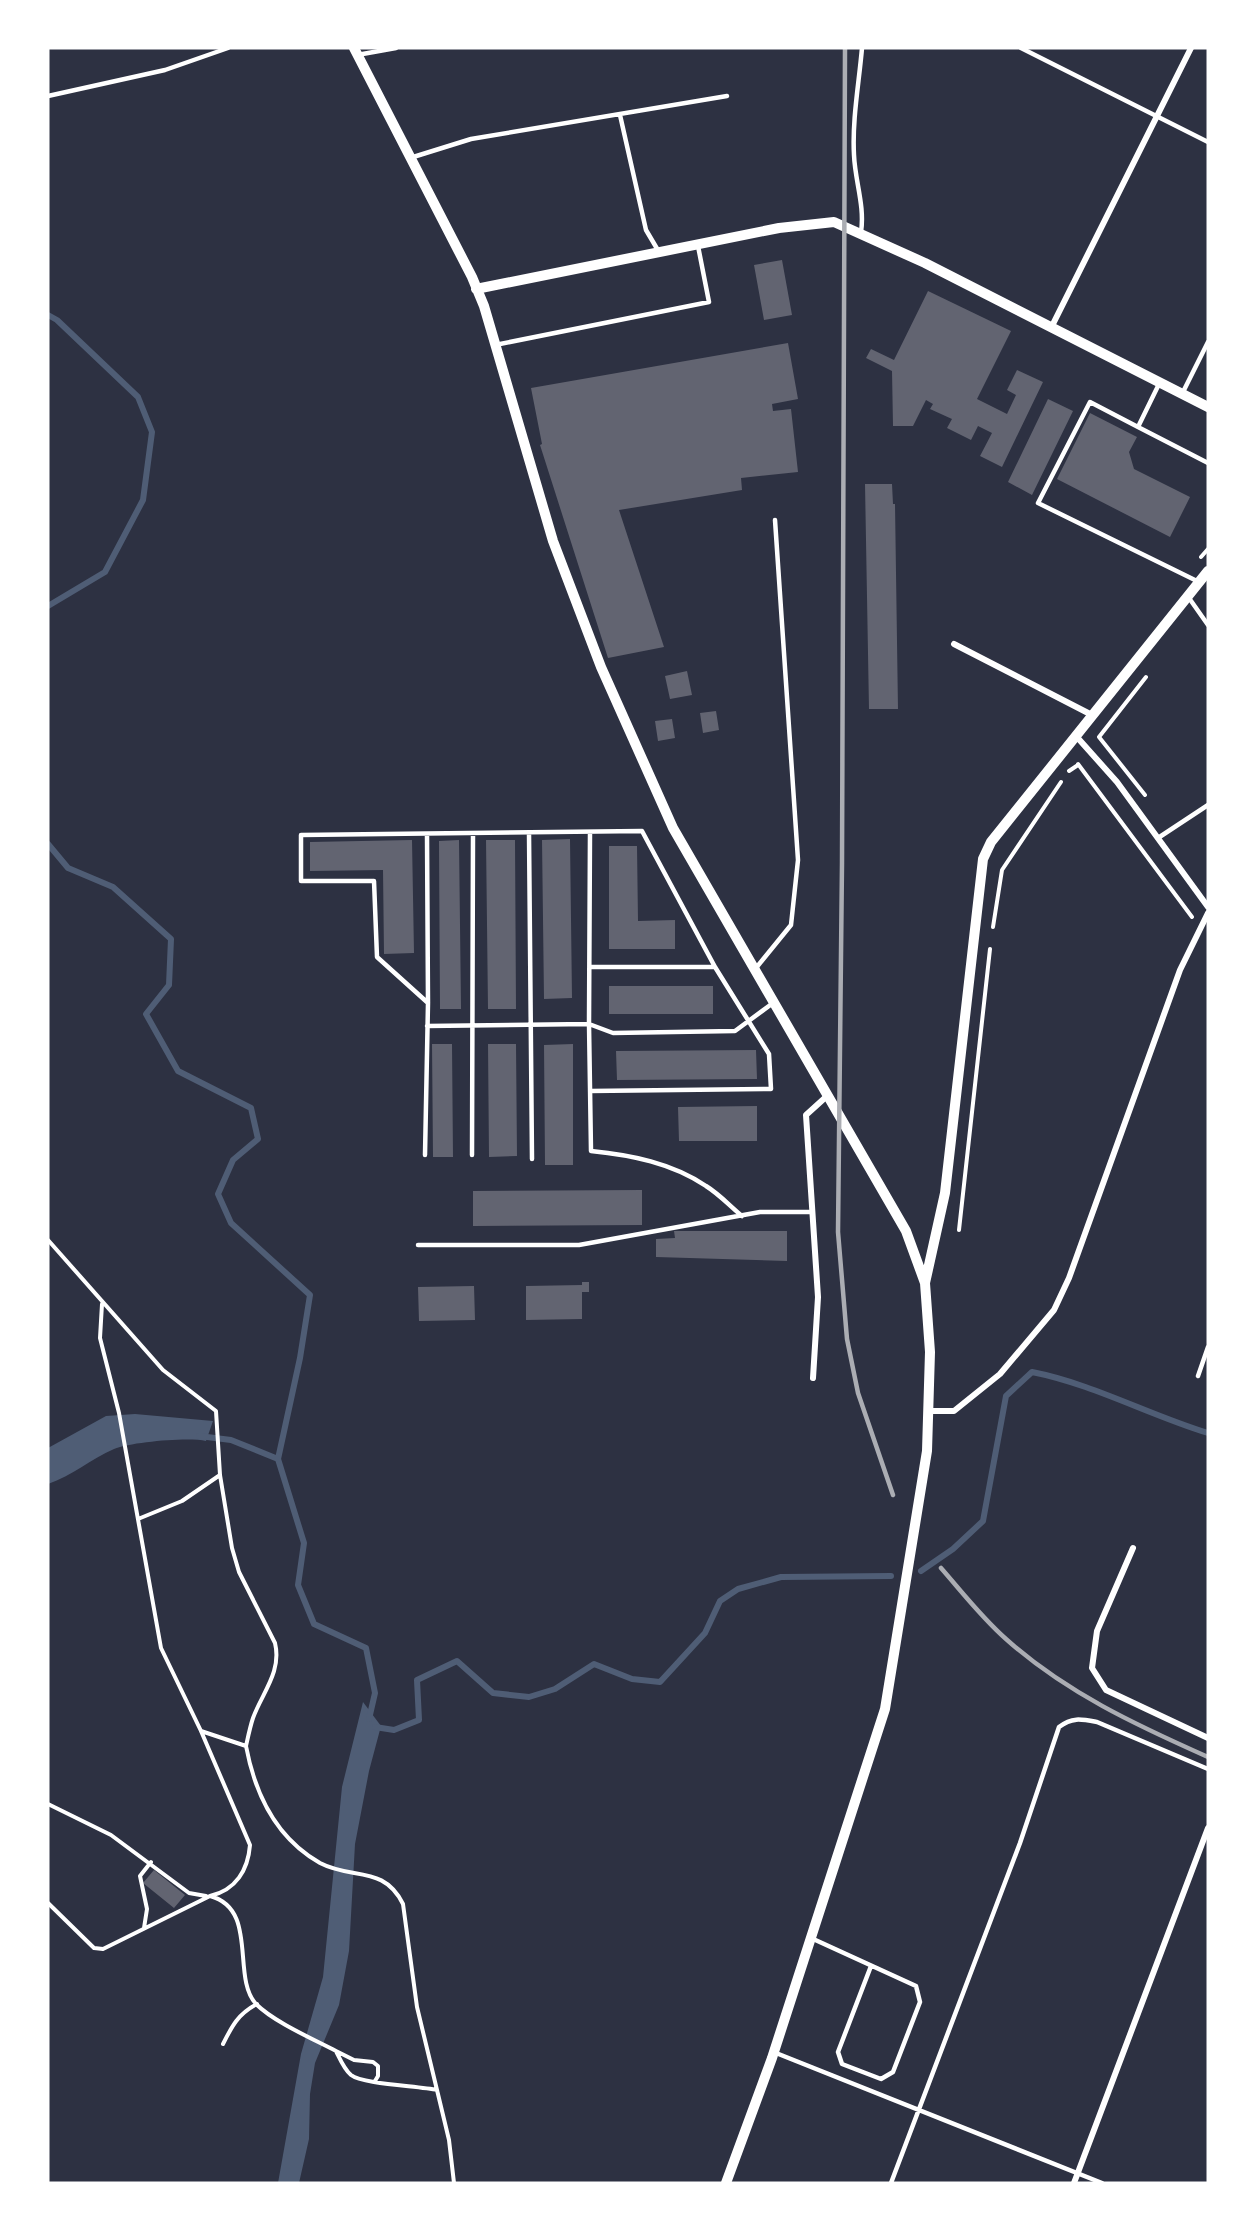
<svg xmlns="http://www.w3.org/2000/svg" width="1256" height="2231" font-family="'PT Sans Narrow',sans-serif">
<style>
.water{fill:#4f5d75}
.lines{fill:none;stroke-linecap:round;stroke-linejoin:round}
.stream{stroke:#4f5d75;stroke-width:6}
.building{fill:#626471}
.path{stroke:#fff;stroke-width:4}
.service{stroke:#fff;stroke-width:4.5}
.minor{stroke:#fff;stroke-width:6}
.tertiary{stroke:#fff;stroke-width:10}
.rail{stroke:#abadb3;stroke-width:4.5}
</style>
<rect width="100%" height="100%" fill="#2d3142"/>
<!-- water -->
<path class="water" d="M135,1414L213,1421L206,1441C188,1437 132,1442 114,1449C91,1459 72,1476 48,1484V1448L106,1416Z
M363,1702L381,1726L369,1771L355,1844L349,1951L339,2005L315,2063L310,2094L309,2139L299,2183H278L301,2054L323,1977L342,1787Z"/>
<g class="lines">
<!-- stream -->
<path class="stream" d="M48,315L57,320L138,397L152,432L143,500L105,572L48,606
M48,844L68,868L113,887L171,939L169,985L146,1014L178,1071L251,1108L258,1139L233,1160L218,1194L231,1223L310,1295L300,1358L278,1459L304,1543L298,1585L314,1624L366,1648L375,1693L369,1719
M199,1436L231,1440L278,1459
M921,1571L953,1549L983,1521L1006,1396L1032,1372C1093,1384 1149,1415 1208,1433
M375,1727L394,1730L419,1720L417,1680L457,1661L493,1693L529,1697L555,1689L594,1664L632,1679L660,1682L705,1633L720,1601L738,1589L781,1577L891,1576"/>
</g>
<!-- building -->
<path class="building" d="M782,260L792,315L764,320L754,265Z
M928,291L1011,331L977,399L1007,414L1016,395L1007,390L1017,370L1043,382L1002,467L980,456L992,433L978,426L971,440L947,428L952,419L930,409L933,404L926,400L913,426H893L892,371L866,358L871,349L894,360Z
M788,343L798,399L772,404L773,411L791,409L798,472L741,478L742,490L619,510L664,647L608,658L540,445L542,444L531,388Z
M1048,399L1073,411L1032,495L1008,482Z
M1090,413L1137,437L1129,452L1134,469L1190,497L1170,537L1057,479Z
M865,484H892L893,504H895L898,709H869Z
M687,671L692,695L670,699L665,676Z
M716,711L719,730L703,733L700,713Z
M672,719L675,738L658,741L655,721Z
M570,839L572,998L544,999L542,840Z
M412,840L414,953L384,954L383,870L310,871V842Z
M459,840L461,1009H440L439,841Z
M486,840H515L516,1009H488Z
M609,846H637L638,921L675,920V949H609Z
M609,986H713V1014H609Z
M432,1044H452L453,1157H433Z
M488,1044H516L517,1156L489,1157Z
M573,1044V1165H545L544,1045Z
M756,1050L757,1079L617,1080L616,1051Z
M757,1106V1141H679L678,1107Z
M642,1190V1225L473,1226V1191Z
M674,1231H787V1261L656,1257V1239L675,1238Z
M582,1282H589V1292H582V1319L526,1320V1286L582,1285Z
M474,1286L475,1320L419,1321L418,1287Z
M154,1870L185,1895L174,1908L143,1883Z"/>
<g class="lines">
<!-- path -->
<path class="path" d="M1201,557L1208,549
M1078,764L1192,917
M1069,771L1078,765
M1145,795L1099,737L1146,677
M993,927L1002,870L1061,782
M959,1230L990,949
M48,1240L163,1370L216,1411L220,1475L232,1548L239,1572L275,1643C282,1672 262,1693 253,1718C250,1727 248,1737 246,1746
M102,1304L100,1338L119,1413L161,1648L201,1731L250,1845C248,1870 236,1890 210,1896C259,1909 231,1977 256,2004C274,2022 313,2039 336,2051
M138,1519L182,1501L220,1475
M201,1731L246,1746C255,1794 276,1838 320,1863C352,1880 384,1865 403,1904L417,2007L437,2090
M48,1804L111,1835L189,1893L206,1896
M48,1903L94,1948L103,1949L210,1896
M144,1928L147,1909L140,1876L151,1862
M223,2044C232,2026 238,2014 257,2004
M375,2081L378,2076V2066L373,2062L354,2060L336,2051C340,2059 344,2069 351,2075C362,2084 419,2086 437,2090L449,2140L454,2183"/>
<!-- service -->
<path class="service" d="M1021,48L1208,142
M357,55L396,48
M48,96L165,70L228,48
M620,115L646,230L659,252
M410,158L471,139L727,96
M861,232C865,206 855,181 854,155C852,120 859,83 862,48
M495,345L709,302L698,246
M1159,384L1138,427L1208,463
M1182,394L1208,342
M1138,427L1090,402L1038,503L1199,582
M1189,598L1208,625
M590,832L589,1024L613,1033L735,1031L773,1003
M529,833L532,1159
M427,834L428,1003
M1158,838L1208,805
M590,967H715L769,1054L771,1089L590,1091
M756,968L791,925L798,860L775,520
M427,1026L589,1024L591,1151C631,1155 672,1163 706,1186C719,1194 730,1206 742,1216
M425,1155L428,1003L377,957L374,881H301V835L642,831L715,967
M472,1155L473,833
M418,1245H579L760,1212H811
M1198,1376L1208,1347
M811,1938L916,1986L920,2002L893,2072L881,2079L842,2064L838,2052L871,1966
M776,2053L1102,2183
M891,2183L1020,1843L1059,1727C1072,1717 1081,1719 1097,1722L1208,1769"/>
<!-- minor -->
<path class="minor" d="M1051,328L1191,48
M954,644L1092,715
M1076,736L1117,782L1208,907
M813,1378L818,1297L806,1115L827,1096
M929,1411H954L1000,1374L1054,1310L1069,1278L1180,970L1208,913
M1133,1548L1097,1631L1092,1668L1106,1690L1208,1738
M1074,2183L1208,1828"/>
<!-- tertiary -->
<path class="tertiary" d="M354,48L472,277L484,306L553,541L601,667L673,828L906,1231L925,1283
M476,289L779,228L834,222L925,263L1208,407
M726,2183L772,2058L885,1709L927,1451L930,1352L925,1283L945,1193L983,859L991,842L1208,571"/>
<!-- rail -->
<path class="rail" d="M845,48L842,863L838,1232L847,1339L858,1393L893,1495
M941,1568C962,1592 982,1618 1006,1639C1065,1692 1136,1725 1208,1757"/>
</g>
<!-- border -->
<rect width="1256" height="2231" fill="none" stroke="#ffffff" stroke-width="99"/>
</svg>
